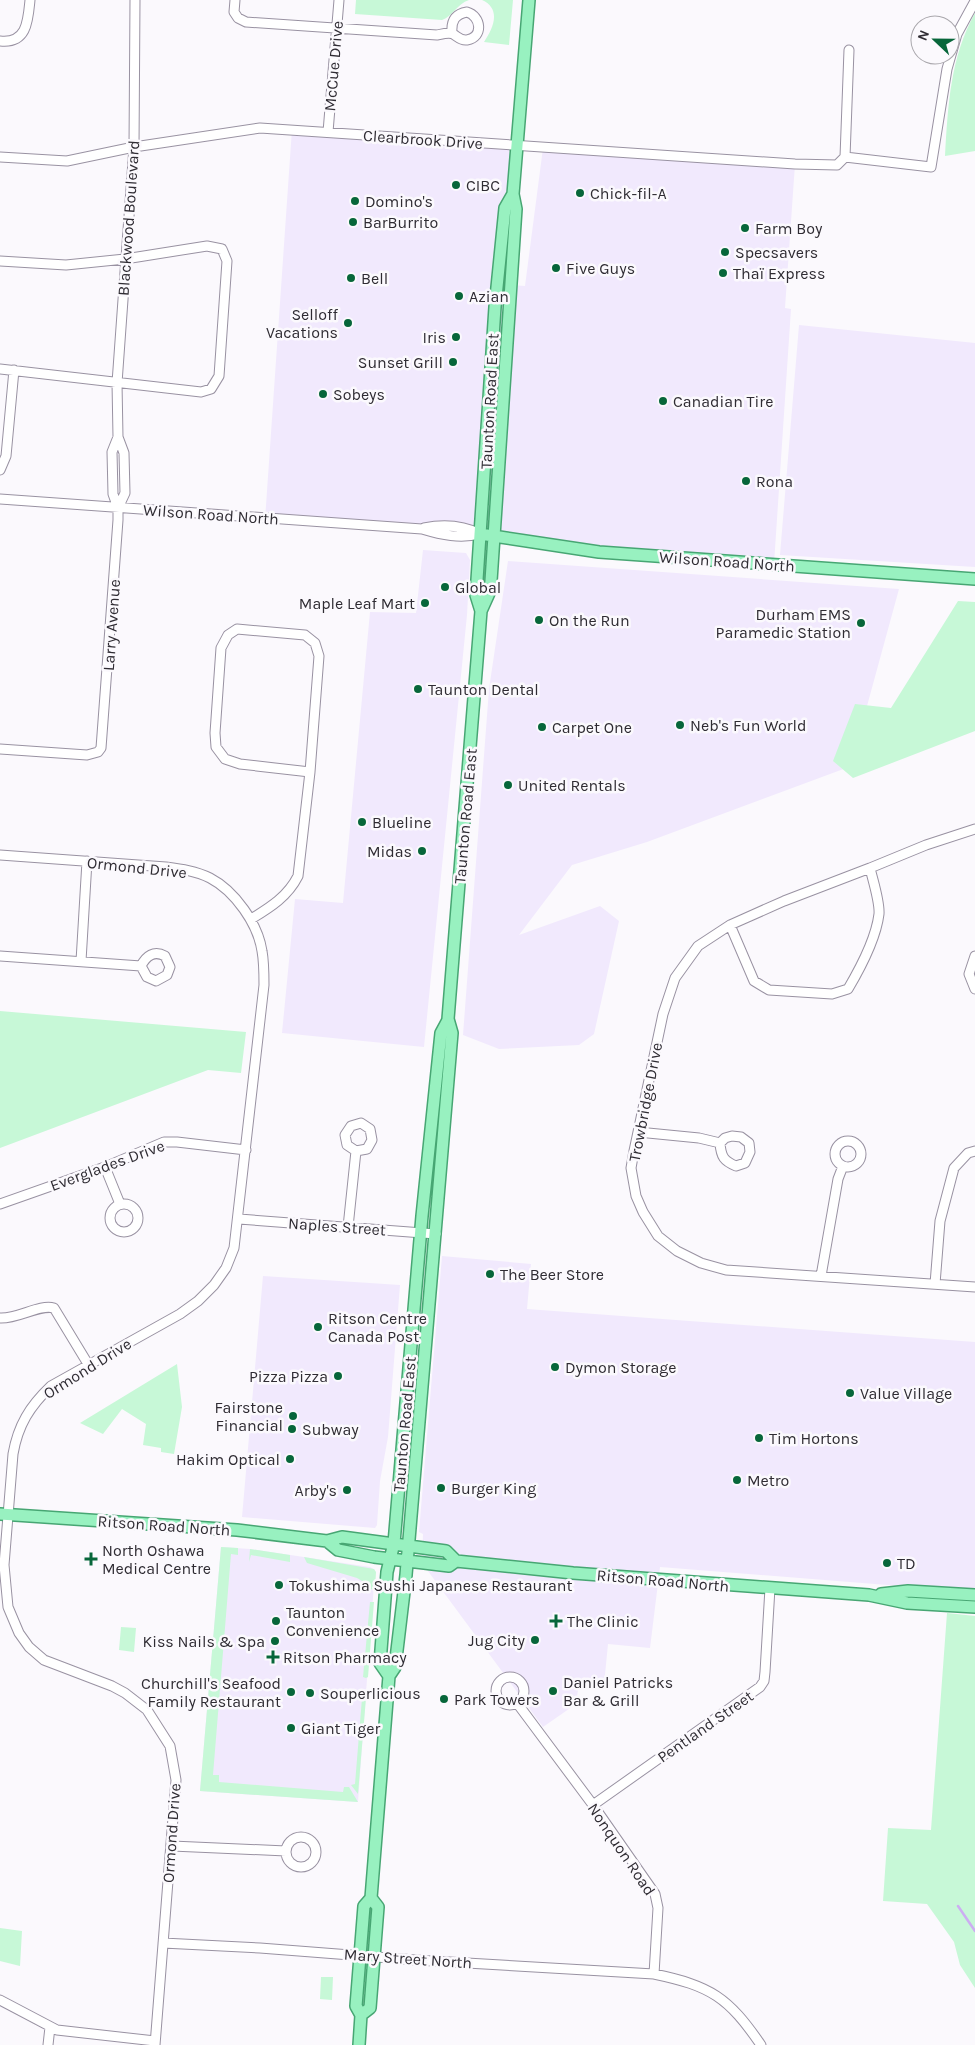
<svg xmlns="http://www.w3.org/2000/svg" width="975" height="2045" font-family="Karla,sans-serif">
<style>
.built{fill:#f1e9fd}
.green{fill:#c7f8d7}
.lines{fill:none;stroke-linecap:round;stroke-linejoin:round}
.stream{stroke:#ccaef2;stroke-width:2.5}
.minor-casing{stroke:#9992a2;stroke-width:11}
.major-casing{stroke:#47a673;stroke-width:14}
.minor{stroke:#fff;stroke-width:9}
.major{stroke:#98f1c0;stroke-width:11}
.poi-dot{fill:#07663a;stroke:#fbf9fd;stroke-width:2}
.labels{text-anchor:middle;stroke-width:5;stroke-linejoin:round;paint-order:stroke}
.street-label{font-size:16px;fill:#2f2c33;stroke:#fbf9fd}
.poi-label{font-size:16px;fill:#2f2c33;stroke:#fbf9fd;text-anchor:start}
</style>
<rect width="100%" height="100%" fill="#fbf9fd"/>
<!-- built -->
<path class="built" d="M292,129L517,146L511,285L525,286L543,148L795,164L785,308L791,309L774,564L599,552L467,527L265,520Z
M799,325L975,343V567L780,555Z
M423,550L466,553L470,560L467,615L424,1047L282,1033L295,899L343,903L370,612L416,613Z
M508,561L899,589L867,706L857,764L647,842L572,865L519,935L600,906L619,921L594,1034L579,1045L499,1049L463,1035L489,689Z
M442,1256L531,1264L527,1309L975,1342V1592L660,1567L650,1648L608,1644L604,1685L579,1683L576,1704L543,1727L422,1563L423,1534L419,1532Z
M263,1276L400,1285L388,1437L380,1481L377,1525L375,1528L242,1517Z
M221,1547L250,1549L370,1567L375,1570L358,1802L200,1791Z"/>
<!-- green -->
<path class="green" d="M356,0H469C457,4 453,16 442,20L355,14Z
M482,0H513L509,45L484,42C493,29 502,9 482,0Z
M975,13V151L945,156C948,106 950,58 975,13Z
M958,601L975,602V731L853,778L833,761L855,704L891,708Z
M0,1011L246,1032L241,1073L208,1070L0,1148Z
M177,1364L182,1407L174,1454L161,1452V1448L143,1445L146,1424L122,1409L103,1434L80,1423Z
M221,1547L238,1548V1555L231,1554L213,1775H219V1782L343,1792L344,1787H349L358,1802L200,1791Z
M250,1549L290,1555V1562L251,1555L249,1562Z
M304,1557L374,1569L376,1572L375,1590L364,1588L362,1581L357,1578L307,1563Z
M370,1602H374L368,1677L366,1678L363,1677Z
M947,1613L975,1616V1988L960,1965L954,1942L927,1904L883,1901L888,1828L931,1830Z
M121,1627L136,1628L134,1652L119,1650Z
M362,1698H366L358,1794L351,1785L355,1784Z
M0,1928L22,1931L20,1966L0,1961Z
M321,1977H333L332,2000L320,1999Z"/>
<g class="lines">
<!-- stream -->
<path class="stream" d="M958,1906L975,1931"/>
<defs>
<path id="minor" d="M235,0L234,12L238,18L246,22L437,35C442,34 449,32 453,34C458,37 461,41 467,40C484,37 481,16 467,12C455,14 451,21 452,33
M0,41C27,44 28,21 30,0
M328,132L339,0
M0,157L67,161L134,147L260,128L795,164L837,165L845,157
M845,157L931,167L947,69L957,34L975,1
M845,157L849,50
M0,261L66,265L125,259L207,246L222,249L227,261L219,376L211,389L201,392L0,369
M0,470L6,456L14,370
M0,499L422,529C442,535 460,539 480,534
M118,508L125,493L124,453L118,437L117,383L134,147L135,0
M424,528C444,524 462,525 480,534
M0,749L87,755L98,752L101,748L118,520V508L113,494L112,452L118,437
M975,829L926,845L870,868L784,901L730,925L698,946L675,978L663,1014L634,1151L631,1168L636,1196L643,1212L658,1236L677,1251L701,1263L726,1270L975,1287
M0,855L166,867C181,869 196,871 210,878C235,891 258,924 262,951C264,962 264,974 264,985L234,1248L226,1268L214,1285L198,1301L180,1314L51,1386C30,1406 18,1425 13,1454L4,1565L8,1607L19,1633L29,1647L44,1660L112,1686L125,1693L147,1710L170,1746L176,1780L155,2045
M251,919C271,907 288,896 298,876L310,772L319,656L315,643L305,635L237,629L228,635L221,648L215,733L216,747L225,759L240,764L310,772
M730,925L754,981L769,990L832,994L848,989C861,967 876,939 879,914C880,902 873,881 870,868
M0,956L141,966L147,977L156,981L167,975L170,967L165,956C154,950 146,956 141,966
M975,956L969,974L975,989
M81,961L87,861
M638,1132L699,1138L720,1143
M732,1136L741,1137L749,1143L750,1152L745,1163L736,1166C724,1161 721,1157 720,1143L725,1138Z
M835 1154a13 13 0 1 1 26 0a13 13 0 1 1-26 0Z
M105,1167L120,1204
M110 1218a14 14 0 1 1 28 0a14 14 0 1 1-28 0Z
M0,1204L105,1167L164,1142H177L246,1150
M239,1219L436,1234
M348,1227L356,1151L347,1145L345,1135L351,1126L361,1123L370,1129L372,1140L367,1149L356,1151
M821,1276L838,1179L843,1166
M935,1284L940,1221L954,1168L968,1153L975,1151
M0,1318C18,1319 39,1304 54,1308L88,1364
M496 1691a14 14 0 1 1 28 0a14 14 0 1 1-28 0Z
M517,1703L593,1805L655,1894L658,1908L654,1974
M593,1805L760,1687L764,1681L765,1672L770,1588
M286 1852a15 15 0 1 1 30 0a15 15 0 1 1-30 0Z
M172,1846L286,1851
M163,1943L260,1948L415,1960L654,1974C711,1986 728,1997 761,2045
M0,2000L57,2030L155,2041
M48,2045L50,2027"/>
<path id="major" d="M480,534L599,552L975,579
M481,611L476,595L495,307L505,208L513,194
M0,1514L237,1530L327,1541L342,1537L446,1551L456,1561
M327,1541L338,1550L374,1557L449,1566L456,1561L573,1573L869,1595L907,1603L975,1607
M881,1594L908,1591L975,1595
M389,1676L380,1663L387,1572L394,1543L422,1216L441,1033L448,1020
M361,2015L370,2008L378,1907L371,1898
M359,2045L361,2015L356,2006L364,1906L371,1898L389,1676L395,1667L406,1575L452,1033L448,1019L481,611L490,591L491,581L516,209L513,194L529,0"/>
</defs>
<!-- minor casing -->
<use href="#minor" class="minor-casing"/>
<!-- major casing -->
<use href="#major" class="major-casing"/>
<!-- minor -->
<use href="#minor" class="minor"/>
<!-- major -->
<use href="#major" class="major"/>
</g>
<!-- markers -->
<g class="poi-dot">
<circle cx="456" cy="185" r="5"/>
<circle cx="580" cy="193" r="5"/>
<circle cx="355" cy="201" r="5"/>
<circle cx="353" cy="222" r="5"/>
<circle cx="745" cy="228" r="5"/>
<circle cx="725" cy="252" r="5"/>
<circle cx="556" cy="268" r="5"/>
<circle cx="723" cy="273" r="5"/>
<circle cx="351" cy="278" r="5"/>
<circle cx="459" cy="296" r="5"/>
<circle cx="348" cy="323" r="5"/>
<circle cx="456" cy="337" r="5"/>
<circle cx="453" cy="362" r="5"/>
<circle cx="323" cy="394" r="5"/>
<circle cx="663" cy="401" r="5"/>
<circle cx="746" cy="481" r="5"/>
<circle cx="445" cy="587" r="5"/>
<circle cx="425" cy="603" r="5"/>
<circle cx="539" cy="620" r="5"/>
<circle cx="861" cy="623" r="5"/>
<circle cx="418" cy="689" r="5"/>
<circle cx="680" cy="725" r="5"/>
<circle cx="542" cy="727" r="5"/>
<circle cx="508" cy="785" r="5"/>
<circle cx="362" cy="822" r="5"/>
<circle cx="422" cy="851" r="5"/>
<circle cx="490" cy="1274" r="5"/>
<circle cx="318" cy="1327" r="5"/>
<circle cx="555" cy="1367" r="5"/>
<circle cx="338" cy="1376" r="5"/>
<circle cx="850" cy="1393" r="5"/>
<circle cx="293" cy="1416" r="5"/>
<circle cx="292" cy="1429" r="5"/>
<circle cx="759" cy="1438" r="5"/>
<circle cx="290" cy="1459" r="5"/>
<circle cx="737" cy="1480" r="5"/>
<circle cx="441" cy="1488" r="5"/>
<circle cx="347" cy="1490" r="5"/>
<path d="M88.5 1551.5h5v5h5v5h-5v5h-5v-5h-5v-5h5z"/>
<circle cx="887" cy="1563" r="5"/>
<circle cx="279" cy="1585" r="5"/>
<circle cx="276" cy="1621" r="5"/>
<path d="M553.5 1613.5h5v5h5v5h-5v5h-5v-5h-5v-5h5z"/>
<circle cx="535" cy="1640" r="5"/>
<circle cx="275" cy="1641" r="5"/>
<path d="M270.5 1649.5h5v5h5v5h-5v5h-5v-5h-5v-5h5z"/>
<circle cx="553" cy="1691" r="5"/>
<circle cx="291" cy="1692" r="5"/>
<circle cx="310" cy="1693" r="5"/>
<circle cx="444" cy="1699" r="5"/>
<circle cx="291" cy="1728" r="5"/>
</g>
<g class="labels">
<!-- street labels -->
<g class="street-label">
<text transform="translate(333 66) rotate(-85)" y="6">McCue Drive</text>
<text transform="translate(423 139) rotate(4)" y="6">Clearbrook Drive</text>
<text transform="translate(128 218) rotate(-86)" y="6">Blackwood Boulevard</text>
<text transform="translate(489 401) rotate(-87)" y="6">Taunton Road East</text>
<text transform="translate(211 514) rotate(4)" y="6">Wilson Road North</text>
<text transform="translate(727 561) rotate(4)" y="6">Wilson Road North</text>
<text transform="translate(111 625) rotate(-86)" y="6">Larry Avenue</text>
<text transform="translate(465 816) rotate(-85)" y="6">Taunton Road East</text>
<text transform="translate(137 867) rotate(6)" y="6">Ormond Drive</text>
<text transform="translate(645 1102) rotate(-79)" y="6">Trowbridge Drive</text>
<text transform="translate(107 1165) rotate(-20)" y="6">Everglades Drive</text>
<text transform="translate(337 1226) rotate(4)" y="6">Naples Street</text>
<text transform="translate(87 1368) rotate(-32)" y="6">Ormond Drive</text>
<text transform="translate(404 1424) rotate(-85)" y="6">Taunton Road East</text>
<text transform="translate(164 1525) rotate(4)" y="6">Ritson Road North</text>
<text transform="translate(663 1580) rotate(5)" y="6">Ritson Road North</text>
<text transform="translate(705 1726) rotate(-35)" y="6">Pentland Street</text>
<text transform="translate(171 1833) rotate(-86)" y="6">Ormond Drive</text>
<text transform="translate(622 1849) rotate(56)" y="6">Nonquon Road</text>
<text transform="translate(408 1958) rotate(4)" y="6">Mary Street North</text>
</g>
<!-- poi labels -->
<g class="poi-label">
<text x="466" y="191">CIBC</text>
<text x="590" y="199">Chick-fil-A</text>
<text x="365" y="207">Domino's</text>
<text x="363" y="228">BarBurrito</text>
<text x="755" y="234">Farm Boy</text>
<text x="735" y="258">Specsavers</text>
<text x="566" y="274">Five Guys</text>
<text x="733" y="279">Thaï Express</text>
<text x="361" y="284">Bell</text>
<text x="469" y="302">Azian</text>
<text x="338" y="320" text-anchor="end">Selloff<tspan x="338" dy="18">Vacations</tspan></text>
<text x="446" y="343" text-anchor="end">Iris</text>
<text x="443" y="368" text-anchor="end">Sunset Grill</text>
<text x="333" y="400">Sobeys</text>
<text x="673" y="407">Canadian Tire</text>
<text x="756" y="487">Rona</text>
<text x="455" y="593">Global</text>
<text x="415" y="609" text-anchor="end">Maple Leaf Mart</text>
<text x="851" y="620" text-anchor="end">Durham EMS<tspan x="851" dy="18">Paramedic Station</tspan></text>
<text x="549" y="626">On the Run</text>
<text x="428" y="695">Taunton Dental</text>
<text x="690" y="731">Neb's Fun World</text>
<text x="552" y="733">Carpet One</text>
<text x="518" y="791">United Rentals</text>
<text x="372" y="828">Blueline</text>
<text x="412" y="857" text-anchor="end">Midas</text>
<text x="500" y="1280">The Beer Store</text>
<text x="328" y="1324">Ritson Centre<tspan x="328" dy="18">Canada Post</tspan></text>
<text x="565" y="1373">Dymon Storage</text>
<text x="328" y="1382" text-anchor="end">Pizza Pizza</text>
<text x="860" y="1399">Value Village</text>
<text x="283" y="1413" text-anchor="end">Fairstone<tspan x="283" dy="18">Financial</tspan></text>
<text x="302" y="1435">Subway</text>
<text x="769" y="1444">Tim Hortons</text>
<text x="280" y="1465" text-anchor="end">Hakim Optical</text>
<text x="747" y="1486">Metro</text>
<text x="451" y="1494">Burger King</text>
<text x="337" y="1496" text-anchor="end">Arby's</text>
<text x="102" y="1556">North Oshawa<tspan x="102" dy="18">Medical Centre</tspan></text>
<text x="897" y="1569">TD</text>
<text x="289" y="1591">Tokushima Sushi Japanese Restaurant</text>
<text x="286" y="1618">Taunton<tspan x="286" dy="18">Convenience</tspan></text>
<text x="567" y="1627">The Clinic</text>
<text x="525" y="1646" text-anchor="end">Jug City</text>
<text x="265" y="1647" text-anchor="end">Kiss Nails &amp; Spa</text>
<text x="283" y="1663">Ritson Pharmacy</text>
<text x="563" y="1688">Daniel Patricks<tspan x="563" dy="18">Bar &amp; Grill</tspan></text>
<text x="281" y="1689" text-anchor="end">Churchill's Seafood<tspan x="281" dy="18">Family Restaurant</tspan></text>
<text x="320" y="1699">Souperlicious</text>
<text x="454" y="1705">Park Towers</text>
<text x="301" y="1734">Giant Tiger</text>
</g>
</g>
<!-- north arrow -->
<g transform="translate(935 40) rotate(292)"><circle r="24" fill="#fbf9fd" stroke="#a9a7ac"/>
<path d="M0-4L9 19L0 12L-9 19Z" fill="#07663a"/>
<text y="-8" font-size="14" font-weight="bold" text-anchor="middle" fill="#2f2c33">N</text>
</g>
</svg>
